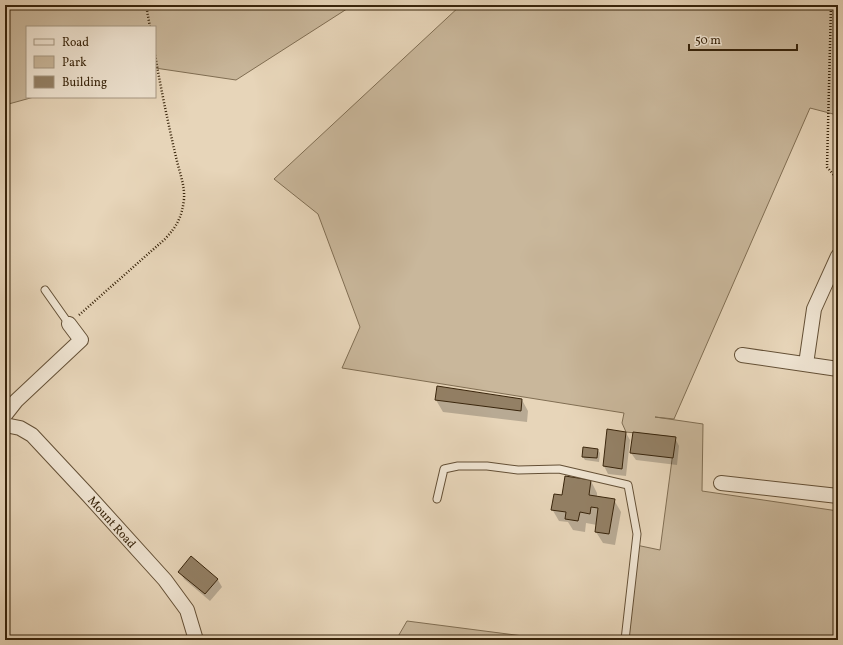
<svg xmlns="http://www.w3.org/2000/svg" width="843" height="645" font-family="Vollkorn,serif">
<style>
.green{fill:#c9b79b;stroke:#806e53}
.shadow{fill:#0003}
.building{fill:#938065;stroke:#38240b}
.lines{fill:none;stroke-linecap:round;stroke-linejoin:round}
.service-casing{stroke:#645036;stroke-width:9}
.minor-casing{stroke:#645036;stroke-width:16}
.path{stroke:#38240b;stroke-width:2.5;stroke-dasharray:1 2;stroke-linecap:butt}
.service{stroke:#efe4d2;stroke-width:7}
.minor{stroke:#efe4d2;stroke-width:14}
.labels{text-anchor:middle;stroke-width:4;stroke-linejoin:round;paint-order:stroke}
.street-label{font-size:12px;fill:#38240b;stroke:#efe4d2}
</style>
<rect width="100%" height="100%" fill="#e7d5b9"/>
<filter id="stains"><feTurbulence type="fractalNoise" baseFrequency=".005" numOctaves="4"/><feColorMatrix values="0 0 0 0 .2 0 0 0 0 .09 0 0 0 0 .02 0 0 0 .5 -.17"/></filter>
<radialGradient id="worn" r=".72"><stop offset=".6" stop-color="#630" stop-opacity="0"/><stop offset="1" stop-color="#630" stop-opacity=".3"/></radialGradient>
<!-- green -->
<path class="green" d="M5,5H353L236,80L155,68V27H27V97H34L5,105Z
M461,5H838L837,115L810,108L674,419L655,417L703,424L702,491L838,511V640H625L636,545L660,550L675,437L626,432L622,423L624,413L342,368L360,327L318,214L274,179Z
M407,621L554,640H396Z"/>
<!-- shadow -->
<path class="shadow" d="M436,400H522L528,411L527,422L443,412Z
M626,433L630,440L626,476L608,474L604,466Z
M675,438L679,446L677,465L636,460L631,453Z
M598,450L600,453L599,462L585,460L583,457Z
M591,481L597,493V497L614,500L621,512L615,545L603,543L596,532L597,525L586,523L585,532L573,530L568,522L559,521L552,509L562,497Z
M191,558L218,580L222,587L210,601L184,579L180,572Z"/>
<!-- building -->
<path class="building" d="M437,386L522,399L521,411L435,400Z
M607,429L626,432L622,469L603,466Z
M633,432L676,437L673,458L630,453Z
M583,447L598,449L597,458L582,457Z
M565,476L591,480L589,495L615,499L609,534L595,532L598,508L591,507L590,514L580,512L578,521L565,519L566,512L551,510L554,494L562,495Z
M191,556L218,579L205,594L178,572Z"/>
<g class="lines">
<defs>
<path id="service" d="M45,290L69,324
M437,499L444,469L458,466H487L518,470L559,469L628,485L637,534L625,640"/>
<path id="minor" d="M742,355L838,369
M806,364L814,309L838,256
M5,415L16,401L81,340L69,324
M5,425L20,428L32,435L88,495L165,580L187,610L196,640
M721,483L838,496"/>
</defs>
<!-- service casing -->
<use href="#service" class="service-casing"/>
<!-- minor casing -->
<use href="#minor" class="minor-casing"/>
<!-- path -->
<path class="path" d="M146,5L150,27
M831,5L827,167L838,180
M79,315L165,239C177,226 182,217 184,199C185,185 179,171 176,157C168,123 161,89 155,55"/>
<!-- service -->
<use href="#service" class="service"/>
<!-- minor -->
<use href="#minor" class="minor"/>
</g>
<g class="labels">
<!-- street labels -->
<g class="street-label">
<text transform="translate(112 522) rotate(48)" y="4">Mount Road</text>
</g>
</g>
<!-- margin -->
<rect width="843" height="645" fill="none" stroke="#e7d5b9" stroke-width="20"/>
<rect x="6" y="6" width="831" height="633" fill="none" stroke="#38240b" stroke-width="2"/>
<rect x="10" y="10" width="823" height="625" fill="none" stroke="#38240b"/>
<!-- legend -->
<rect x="26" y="26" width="130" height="72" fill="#efe4d2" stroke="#a69782"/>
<rect x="34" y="39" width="20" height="6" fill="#efe4d2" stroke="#a69782"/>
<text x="62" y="46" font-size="12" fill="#38240b">Road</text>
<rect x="34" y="56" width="20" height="12" fill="#c9b79b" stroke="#a69782"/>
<text x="62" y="66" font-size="12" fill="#38240b">Park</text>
<rect x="34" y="76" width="20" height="12" fill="#938065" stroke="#a69782"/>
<text x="62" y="86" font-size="12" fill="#38240b">Building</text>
<!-- scale -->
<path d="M689 44v6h108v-6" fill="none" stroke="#38240b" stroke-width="2"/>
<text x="695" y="44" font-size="12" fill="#38240b" stroke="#efe4d2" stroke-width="3" paint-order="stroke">50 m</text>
<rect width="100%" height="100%" filter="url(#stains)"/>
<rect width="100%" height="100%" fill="url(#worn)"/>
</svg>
